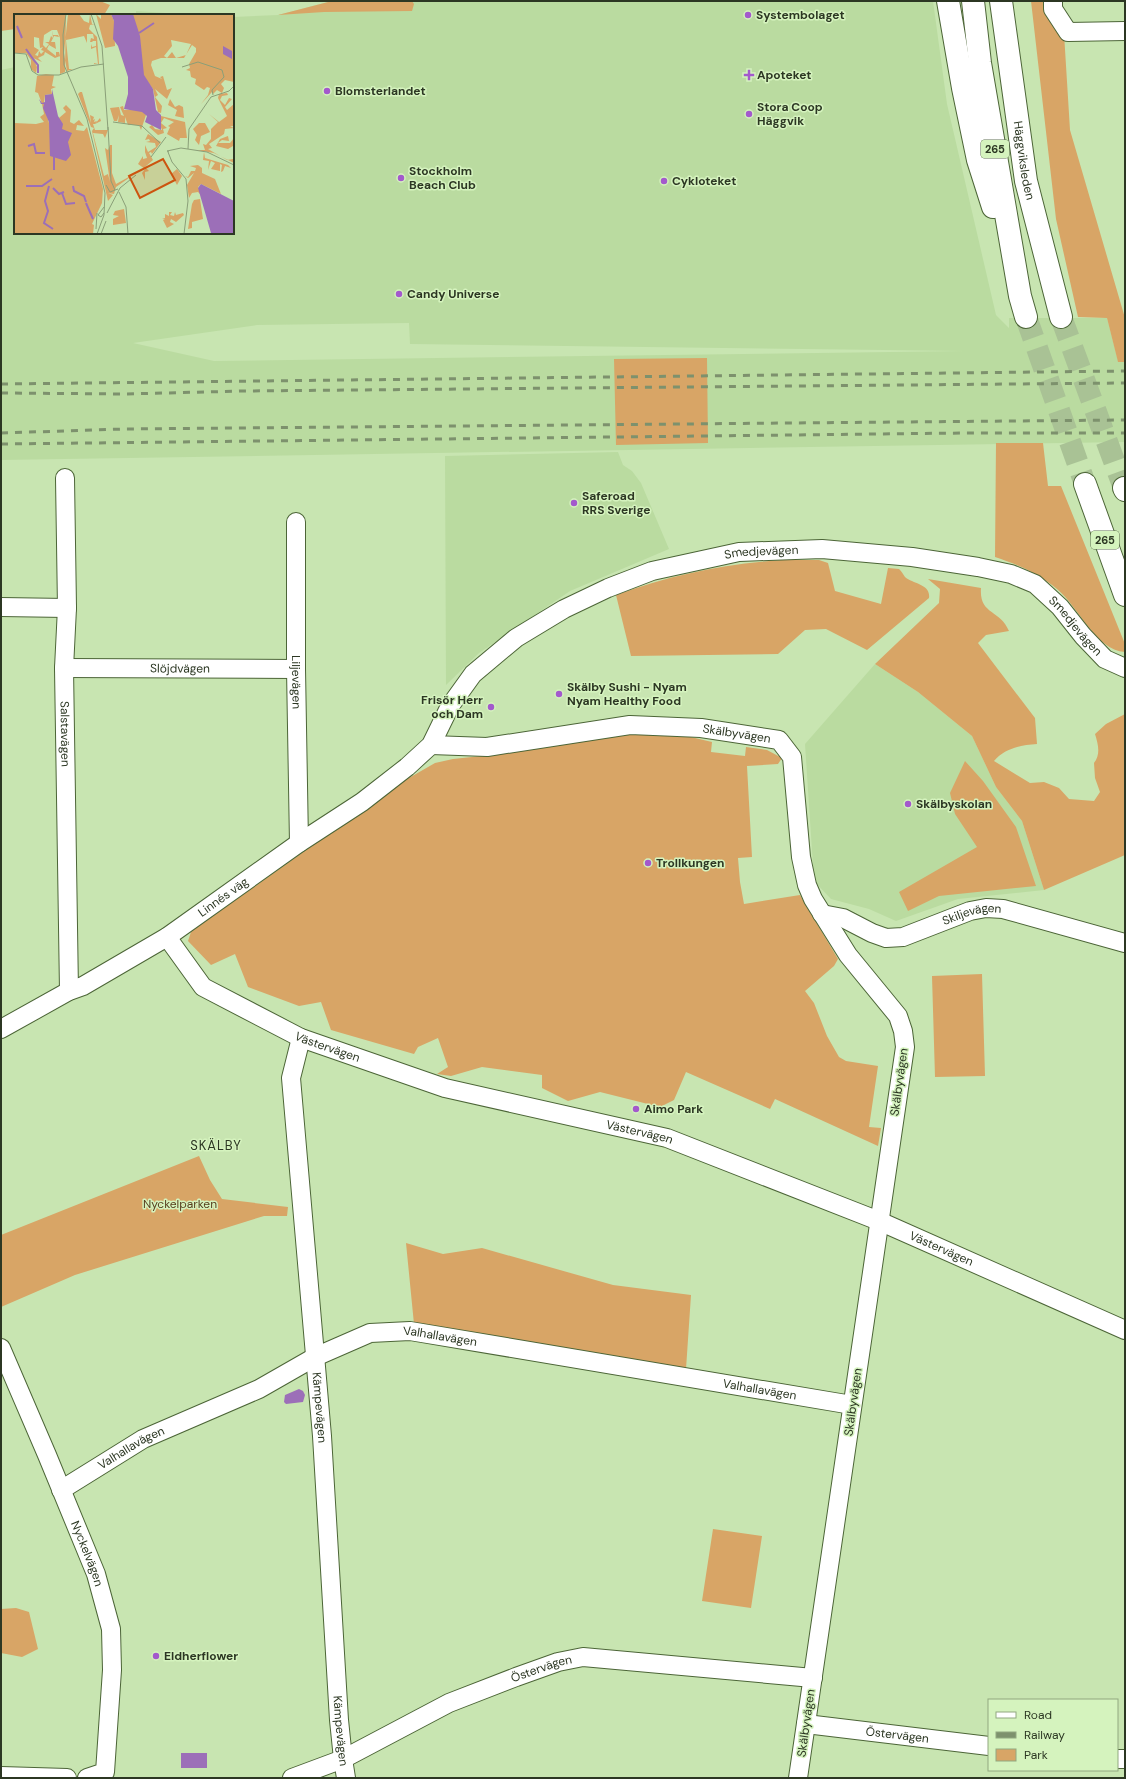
<svg xmlns="http://www.w3.org/2000/svg" width="1126" height="1779" font-family="'DM Sans',sans-serif">
<style>
.built{fill:#badba0;fill-rule:evenodd}
.green{fill:#d8a566}
.water{fill:#9c6fb8}
.lines{fill:none;stroke-linecap:round;stroke-linejoin:round}
.motorway-tunnel{stroke:#a9c295;stroke-width:22;stroke-dasharray:22 11;stroke-linecap:butt}
.minor-casing{stroke:#4c6537;stroke-width:20}
.motorway-casing{stroke:#4c6537;stroke-width:24}
.minor{stroke:#fff;stroke-width:18}
.motorway{stroke:#fff;stroke-width:22}
.rail{stroke:#7d916d;stroke-width:3;stroke-dasharray:7 7;stroke-linecap:butt}
.poi-dot{fill:#a359cc;stroke:#d5f3be;stroke-width:1.5}
.labels{text-anchor:middle;stroke-width:3;stroke-linejoin:round;paint-order:stroke}
.shield{fill:#d5f3be;stroke:#5f6f52;stroke-width:1}
.shield-label{font-size:11px;font-weight:bold;fill:#2c3723}
.poi-label{font-size:12px;font-weight:bold;fill:#2c3723;stroke:#d5f3be;text-anchor:start}
.street-label{font-size:12px;fill:#2c3723;stroke:#d5f3be}
.park-label{font-size:12px;fill:#583e1e;stroke:#d5f3be}
.neighbourhood-label{font-size:13px;letter-spacing:1px;fill:#2c3723;stroke:#d5f3be}
.inset-river{fill:none;stroke:#9c6fb8;stroke-width:2}
.inset-road{fill:none;stroke:#8a9f78;stroke-width:1}
.view{fill:#cc540f;fill-opacity:0.15;stroke:#cc540f;stroke-width:2}
.inset-edge{fill:none;stroke:#2c3723;stroke-width:2}
</style>
<rect width="100%" height="100%" fill="#c8e5b1"/>
<!-- built -->
<path class="built" d="M332,1H933L947,104L996,315L1009,328V318H1107L1118,361L1125,362V442L1,460V70L15,67V233H233V17L278,15ZM409,323L410,344L964,351L214,361L133,343L257,325Z
M136,11L195,15H136Z
M618,452L623,465L632,471L641,483L669,549L570,591L479,653L446,685L445,456Z
M875,664L918,692L972,736L996,787L1022,821L1044,890L958,899L896,921L869,909L831,899L814,881L805,744Z"/>
<!-- green -->
<path class="green" d="M1,1H100L110,5L104,15H15V29L1,31Z
M332,1H412L414,4L412,11L324,12L278,15Z
M1031,1H1062L1070,130L1125,318V362H1118L1107,318L1078,317L1056,219Z
M707,358L708,443L616,445L614,359Z
M996,443H1043L1048,486H1061L1125,644V652C1095,650 1079,607 1057,589C1038,573 1019,565 995,557Z
M782,560H819L828,563L835,591L881,604L888,568L899,569C902,572 903,574 905,577C913,584 931,584 929,598L867,650L826,629L805,630L778,654L631,656L616,595C670,575 724,564 782,560Z
M928,579L981,588C979,615 1000,609 1009,631L986,635L978,643L1035,718L1037,744C1021,745 1005,748 994,761L1030,783L1044,782L1059,788L1069,799L1094,801L1100,792L1095,778L1094,763C1101,754 1098,744 1095,734L1106,724L1125,714V855L1044,890L1022,821L996,787L972,736L918,692L875,664L939,603L940,589Z
M646,730L678,734L712,742L711,752L745,756L746,747L767,750L782,758L778,764L747,766L752,857L738,858L740,882L744,904L800,895L838,959L834,966L805,991L814,1003L827,1036L839,1057L846,1061L878,1066L869,1127L881,1128L878,1146L775,1099L770,1109L686,1072L674,1100L660,1107L600,1092L568,1101L542,1088V1075L482,1067L451,1076L437,1074L448,1067L438,1038L418,1047L414,1054L331,1030L321,1002L299,1006L248,987L235,954L211,965L188,941L191,932L196,928L402,782L435,763L453,759L500,754L592,736Z
M965,761L983,781L1016,827L1036,886L939,896L908,911L899,892L977,847L955,814L950,793Z
M982,974L985,1076L935,1077L932,976Z
M199,1156L210,1180L222,1199L288,1207L287,1216H264L75,1275L1,1307V1235Z
M406,1243L443,1254L482,1248L613,1285L691,1295L686,1369L414,1324Z
M713,1529L762,1536L751,1608L702,1601Z
M16,1608L29,1612L38,1649L22,1657L1,1653V1609Z"/>
<!-- water -->
<path class="water" d="M299,1389L303,1391L305,1395L303,1402L286,1404L284,1402L285,1395Z
M181,1753H207V1768H181Z"/>
<g class="lines">
<!-- motorway-tunnel -->
<path class="motorway-tunnel" d="M1026,317L1085,484
M1061,317L1124,488"/>
<defs>
<g id="minor">
<path d="M1053,1V9L1068,32L1125,31"/>
<path id="s1" d="M65,478L67,608L64,668L69,991"/>
<path id="s2" d="M296,522V669L299,843"/>
<path d="M1,607L67,608"/>
<path id="s3" d="M64,668L296,669"/>
<path id="s4" d="M431,745L487,747L630,725L701,728L779,740L792,757L801,857L807,885L813,899L848,955L898,1016L903,1031L905,1047L798,1778"/>
<path id="s5" d="M822,914L843,918L872,933L886,938L903,937L970,911L986,908L1003,909L1125,943"/>
<path id="s6" d="M167,937L203,987L301,1038L445,1088L667,1138L879,1221L1125,1330"/>
<path id="s7" d="M1,1029L69,991L83,986L167,937L299,843L362,802L407,767L431,745L450,706L473,674L516,638L564,609L608,588L652,571L739,552L822,549L912,557L978,567L1011,574L1035,584L1060,607L1083,636L1105,659L1125,668"/>
<path id="s8" d="M301,1038L291,1078L322,1436L339,1720L343,1759L346,1778"/>
<path id="s9" d="M1,1348L47,1455L96,1574L111,1629L112,1670L105,1772L87,1778"/>
<path id="s10" d="M61,1490L143,1439L259,1389L315,1357L370,1333L410,1331L852,1405"/>
<path id="s11" d="M806,1724L989,1746"/>
<path d="M1117,1759H1125"/>
<path d="M1,1776L67,1778"/>
<path id="s12" d="M292,1778L343,1759L449,1703L516,1677L558,1662L583,1657L813,1678"/>
</g>
<g id="motorway">
<path d="M948,1L963,88L978,160L993,207"/>
<path d="M973,1L980,63L1020,296L1026,317"/>
<path id="s13" d="M1001,1L1026,181L1061,317"/>
<path d="M1085,484L1125,595"/>
<path d="M1124,488L1125,490"/>
</g>
</defs>
<!-- minor casing -->
<use href="#minor" class="minor-casing"/>
<!-- motorway casing -->
<use href="#motorway" class="motorway-casing"/>
<!-- minor -->
<use href="#minor" class="minor"/>
<!-- motorway -->
<use href="#motorway" class="motorway"/>
<!-- rail -->
<path class="rail" d="M1,384L1125,371
M1,393L125,394L243,391L1125,383
M1,433L124,429L1125,420
M1,444L964,433H1125"/>
</g>
<!-- markers -->
<g class="poi-dot">
<circle cx="748" cy="15" r="4"/>
<path d="M747 69h4v4h4v4h-4v4h-4v-4h-4v-4h4z"/>
<circle cx="327" cy="91" r="4"/>
<circle cx="749" cy="114" r="4"/>
<circle cx="401" cy="178" r="4"/>
<circle cx="664" cy="181" r="4"/>
<circle cx="399" cy="294" r="4"/>
<circle cx="574" cy="503" r="4"/>
<circle cx="559" cy="694" r="4"/>
<circle cx="491" cy="707" r="4"/>
<circle cx="908" cy="804" r="4"/>
<circle cx="648" cy="863" r="4"/>
<circle cx="636" cy="1109" r="4"/>
<circle cx="156" cy="1656" r="4"/>
</g>
<g class="labels">
<!-- shield labels -->
<g class="shield">
<rect x="981" y="140" width="28" height="18" rx="3"/>
<rect x="1091" y="531" width="28" height="18" rx="3"/>
</g>
<g class="shield-label">
<text x="995" y="153">265</text>
<text x="1105" y="544">265</text>
</g>
<!-- poi labels -->
<g class="poi-label">
<text x="756" y="19">Systembolaget</text>
<text x="757" y="79">Apoteket</text>
<text x="335" y="95">Blomsterlandet</text>
<text x="757" y="111">Stora Coop<tspan x="757" dy="14">Häggvik</tspan></text>
<text x="409" y="175">Stockholm<tspan x="409" dy="14">Beach Club</tspan></text>
<text x="672" y="185">Cykloteket</text>
<text x="407" y="298">Candy Universe</text>
<text x="582" y="500">Saferoad<tspan x="582" dy="14">RRS Sverige</tspan></text>
<text x="567" y="691">Skälby Sushi - Nyam<tspan x="567" dy="14">Nyam Healthy Food</tspan></text>
<text x="483" y="704" text-anchor="end">Frisör Herr<tspan x="483" dy="14">och Dam</tspan></text>
<text x="916" y="808">Skälbyskolan</text>
<text x="656" y="867">Trollkungen</text>
<text x="644" y="1113">Aimo Park</text>
<text x="164" y="1660">Eldherflower</text>
</g>
<!-- street labels -->
<g class="street-label">
<text dy="4" stroke="none"><textPath href="#s13" startOffset="161">Häggviksleden</textPath></text>
<text dy="4" stroke="none"><textPath href="#s7" startOffset="919">Smedjevägen</textPath></text>
<text dy="4" stroke="none"><textPath href="#s7" startOffset="1255">Smedjevägen</textPath></text>
<text dy="4" stroke="none"><textPath href="#s3" startOffset="116">Slöjdvägen</textPath></text>
<text dy="4" stroke="none"><textPath href="#s2" startOffset="160">Liljevägen</textPath></text>
<text dy="4" stroke="none"><textPath href="#s1" startOffset="256">Salstavägen</textPath></text>
<text dy="4" stroke="none"><textPath href="#s4" startOffset="308">Skälbyvägen</textPath></text>
<text dy="4" stroke="none"><textPath href="#s7" startOffset="259">Linnés väg</textPath></text>
<text dy="4" stroke="none"><textPath href="#s5" startOffset="159">Skiljevägen</textPath></text>
<text dy="4" stroke="none"><textPath href="#s6" startOffset="200">Västervägen</textPath></text>
<text transform="translate(899 1082) rotate(-82)" y="4">Skälbyvägen</text>
<text dy="4" stroke="none"><textPath href="#s6" startOffset="524">Västervägen</textPath></text>
<text dy="4" stroke="none"><textPath href="#s6" startOffset="848">Västervägen</textPath></text>
<text dy="4" stroke="none"><textPath href="#s10" startOffset="418">Valhallavägen</textPath></text>
<text dy="4" stroke="none"><textPath href="#s10" startOffset="742">Valhallavägen</textPath></text>
<text transform="translate(853 1402) rotate(-82)" y="4">Skälbyvägen</text>
<text dy="4" stroke="none"><textPath href="#s8" startOffset="372">Kämpevägen</textPath></text>
<text dy="4" stroke="none"><textPath href="#s10" startOffset="82">Valhallavägen</textPath></text>
<text dy="4" stroke="none"><textPath href="#s9" startOffset="223">Nyckelvägen</textPath></text>
<text dy="4" stroke="none"><textPath href="#s12" startOffset="273">Östervägen</textPath></text>
<text transform="translate(806 1723) rotate(-82)" y="4">Skälbyvägen</text>
<text dy="4" stroke="none"><textPath href="#s8" startOffset="696">Kämpevägen</textPath></text>
<text dy="4" stroke="none"><textPath href="#s11" startOffset="92">Östervägen</textPath></text>
</g>
<!-- park labels -->
<g class="park-label">
<text x="180" y="1208">Nyckelparken</text>
</g>
<!-- neighbourhood labels -->
<g class="neighbourhood-label">
<text x="216" y="1150">SKÄLBY</text>
</g>
</g>
<!-- overview -->
<g transform="translate(14 14)">
<rect width="220" height="220" fill="#c8e5b1"/>
<path d="M0,0H52L51,58L46,60V24L43,16H38L39,21H44L45,23L40,22L37,28H41L42,35L35,31L33,35L42,42V38H45L46,42L41,44L31,38L30,41L24,44L28,48L19,44L23,53L22,59L17,55V46L12,39H0ZM38,16L39,24L37,22L35,28H31L35,30L32,34L29,31L30,21ZM20,23L25,24L26,34L29,33L27,36L30,37L27,40L25,37L24,42L21,41L25,36L20,33ZM54,0H65L70,7L75,9L76,0L78,10H81L76,11L75,15L83,23L85,50H80V49L84,50L82,33L77,35V30L78,33L82,32V27H79L78,28H76L77,24L80,25L79,20H73V29L70,22L52,26L55,55H59L53,57L50,39ZM82,0L87,5V0H97L100,7L101,32L91,34ZM117,0H220V68L211,66L207,70L210,74L208,79L203,76L199,80L198,78L187,90L194,81L196,74L193,73L190,76L181,70L182,65L177,63L176,57L172,56L176,54L175,50L182,38V34L178,31L170,44H147L138,47L137,51L141,62L148,65L146,63L149,62L153,76L158,74L153,85L141,75L144,81L141,83L148,92L147,99L144,98L139,75L129,62ZM157,26L177,30L172,41L162,44L158,38L153,44L150,42L158,32ZM32,60L40,61L38,72L42,73L37,75L38,80L31,81L30,89L36,113L47,114L45,104L52,98L49,94L52,91L57,96L56,108L60,110L65,106L70,112L63,111L62,116L70,117L73,113L89,175L88,189L78,210L80,211L79,220H0V109L22,110L30,108L26,103L30,100L28,90L24,79L21,78L23,62ZM66,78H68L77,109L76,101L80,103L79,106L81,105L80,108L83,107L81,110L86,104L87,107L81,110H79L81,116H94L91,124L89,120L79,119L90,162L94,160L96,168L91,134L94,136L96,131H98V159L102,170L122,159L102,173L100,180L94,179L99,181L94,187L78,117L80,114L77,113L64,80ZM213,79L214,81L208,82L206,86L211,91L215,84L218,85L211,93L213,96L220,90V112H216L220,114L211,115L210,120L195,130L198,134L194,135L213,146L219,145L220,149L200,139L182,136H191L189,130L192,131L197,125V115L204,108L195,100L205,108L213,102L204,84L205,80ZM156,85L161,93L165,91L169,93L170,104L161,102L163,96L154,91ZM109,92L110,96H128L132,101L127,116L125,111H114L111,103V109L104,108L105,101L103,107H100L96,94L105,93L107,101L110,102L106,93ZM147,102L171,108L173,124H166L165,127L153,120L156,113L154,112L160,108L150,104L147,109L153,114L149,115L150,119L144,121L135,113L138,111L141,115L148,116L145,108ZM185,109H191L196,118L187,122L185,131L181,126L183,121L179,115ZM134,120L147,128L138,140L137,138L135,139L139,146L131,153L135,157L131,158V166L128,159L131,155L124,150L129,142V145L133,144L131,138V131L134,138L142,133L141,129L132,128L136,127L135,125L131,126ZM214,122L215,127L208,126L204,129H216L220,124L219,132L214,135L202,132L206,125ZM190,138L191,144L214,151L217,154L211,152L209,157L207,158L208,151L206,150V157L197,155L201,149L197,147L194,156L195,147L189,146ZM184,151L188,154V159L201,165L207,180L187,170L184,173L187,181L184,178L178,179L175,184L173,171L180,159L174,164L171,162L174,163L177,157H181L182,154L176,152ZM163,155L168,162L163,171L157,160ZM186,185L189,205L178,208V214L174,215L178,190L180,186ZM110,195L112,209L99,211V205L105,202L99,201L101,197ZM155,198H158L156,201L160,202L161,198L162,201L169,199L170,201L162,208L157,205L156,208L160,210L153,214L155,218L149,206L151,205H148L151,204V200L155,202Z" fill="#d8a566" fill-rule="evenodd"/>
<path d="M97,0H119L126,22L130,61L139,75L142,96L147,101V116L131,108L133,102L128,98L110,95L114,80V63L104,32L99,25L100,7ZM209,32L218,37V45L209,40ZM38,75L44,102L49,110L48,115L58,119L54,128L57,141L52,147L36,142L35,108L29,94L30,90H27L25,85L28,89L31,88V81L38,80ZM187,170L220,187V220L197,219L184,174Z" fill="#9c6fb8"/>
<path class="inset-river" d="M3,12L8,24M125,19L140,9M12,35L19,45M19,45L24,51V59M14,132L20,130L22,139H31M40,156V143M12,172H28L38,165M35,172L31,187L34,197L30,209L39,215M59,172L60,177L70,182L72,188M39,174L45,180L50,178M48,179L52,190L61,189M72,189L79,205"/>
<path class="inset-road" d="M52,0L49,21L50,51L73,105L91,179L90,201L83,220M77,0L88,32L94,116M0,39L12,40L18,57L24,61H45L67,53L90,50M168,53L184,48L208,56L210,63L198,76L199,81M99,108L128,112L146,129M94,113L97,167L101,176M174,135L175,115L197,83L215,77L220,72M154,138L158,148L172,165L174,187L170,220M155,138L153,137L167,134L193,138L220,151M137,143L152,123M92,171L96,178L104,175M105,178L112,193L114,220M90,199L87,203L84,201L90,193M93,199L106,174L122,161M82,215L83,199M87,220L92,207"/>
<path class="view" d="M149,145L161,166L126,184L115,162Z"/>
<rect width="220" height="220" class="inset-edge"/>
</g>
<!-- border -->
<rect width="1126" height="1779" fill="none" stroke="#2c3723" stroke-width="4"/>
<!-- legend -->
<rect x="988" y="1699" width="130" height="72" fill="#d5f3be" stroke="#91a880"/>
<rect x="996" y="1712" width="20" height="6" fill="#ffffff" stroke="#91a880"/>
<text x="1024" y="1719" font-size="12" fill="#2c3723">Road</text>
<rect x="996" y="1732" width="20" height="6" fill="#7d916d" stroke="#91a880"/>
<text x="1024" y="1739" font-size="12" fill="#2c3723">Railway</text>
<rect x="996" y="1749" width="20" height="12" fill="#d8a566" stroke="#91a880"/>
<text x="1024" y="1759" font-size="12" fill="#2c3723">Park</text>
</svg>
